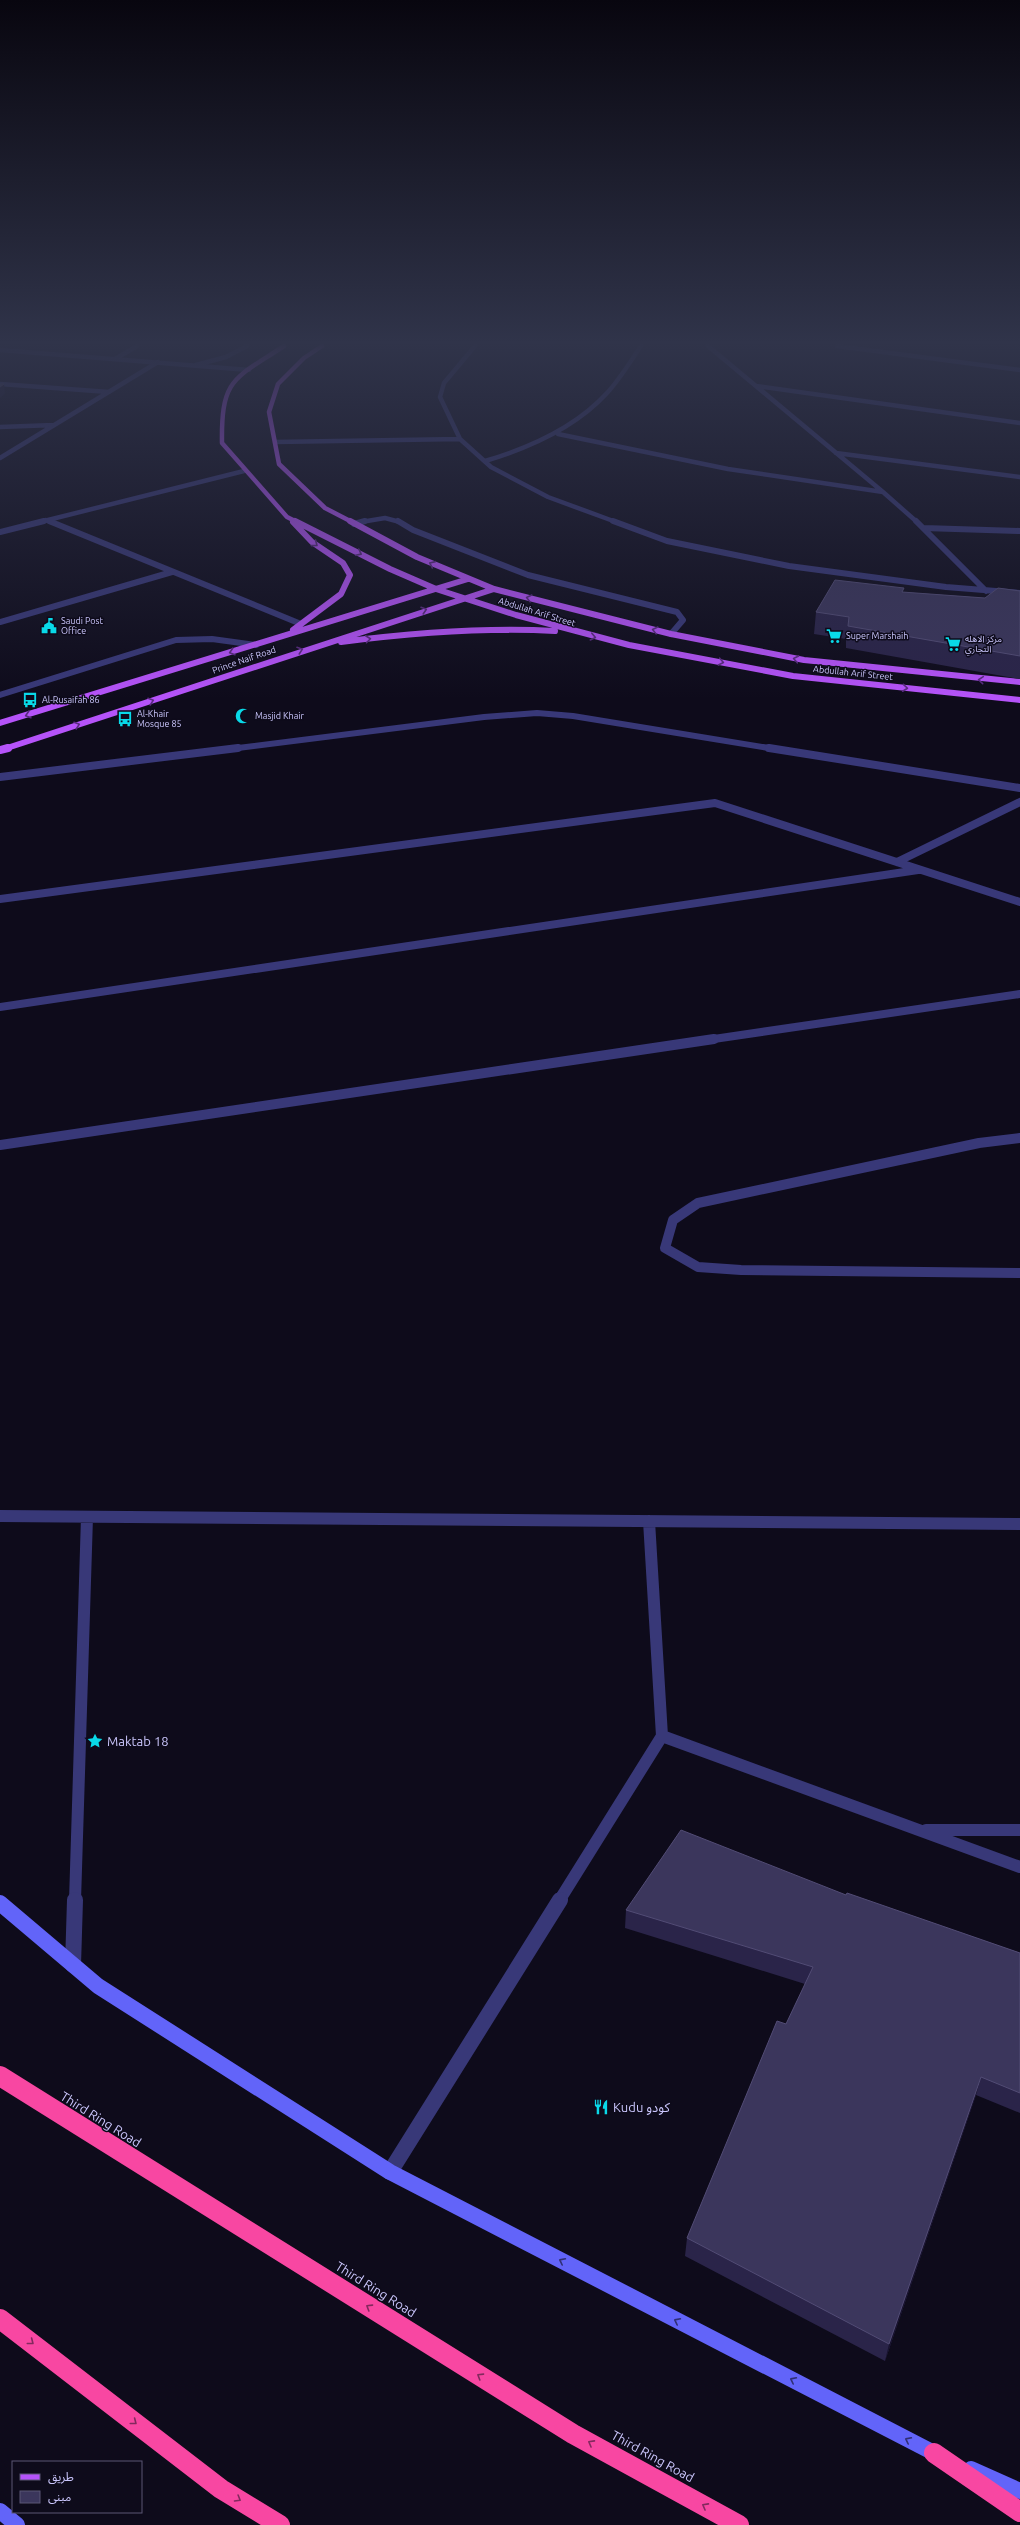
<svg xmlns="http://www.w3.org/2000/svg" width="1020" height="2525" font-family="Ubuntu,'Noto Sans Arabic',sans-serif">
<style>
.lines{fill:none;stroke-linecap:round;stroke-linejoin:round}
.lane-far1{stroke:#383878;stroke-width:4.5}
.lane{stroke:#383878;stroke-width:6}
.street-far5{stroke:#383878;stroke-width:4.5}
.street-far4{stroke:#383878;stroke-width:6}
.street-far3{stroke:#383878;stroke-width:8}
.street-far2{stroke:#383878;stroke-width:10}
.street-far1{stroke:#383878;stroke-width:12}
.street{stroke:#383878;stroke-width:16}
.secondary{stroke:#6264f9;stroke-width:16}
.primary-far2{stroke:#b553f9;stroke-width:4.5}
.primary-far1{stroke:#b553f9;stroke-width:6}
.primary{stroke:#b553f9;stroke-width:8}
.highway{stroke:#f847a2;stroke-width:20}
.wall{fill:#2a2449}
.shaded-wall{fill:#18132e}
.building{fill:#3b365c;stroke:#524c75}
.oneway{stroke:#592b7f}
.oneway2{stroke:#302f74}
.oneway3{stroke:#83295e}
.labels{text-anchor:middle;stroke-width:3;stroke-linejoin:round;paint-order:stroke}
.far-street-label{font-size:9px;fill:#cbc7fd;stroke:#0e0b1b}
.far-poi-label{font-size:9px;fill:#cbc7fd;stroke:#0e0b1b;text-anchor:start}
.near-poi-label{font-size:13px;fill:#cbc7fd;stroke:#0e0b1b;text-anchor:start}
.near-street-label{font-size:13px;fill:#cbc7fd;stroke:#0e0b1b}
</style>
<rect width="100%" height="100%" fill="#0e0b1b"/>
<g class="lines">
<!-- lane-far1 -->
<path class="lane-far1" d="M837,346L1020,370
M196,365L226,357L247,346
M46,520L51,522
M361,522L385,518L400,522"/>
<!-- lane -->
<path class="lane" d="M49,521L301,624
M398,521L413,530L528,575L677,612L683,620L671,634
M354,524L365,521
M0,622L172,572
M0,695L176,640L212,639L256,645"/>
<!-- street-far5 -->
<path class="street-far5" d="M475,346L444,383L440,397L460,439L491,467L548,497L616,522
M708,346L883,492
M0,350L249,370
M115,359L137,346
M0,384L109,392
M756,386L1020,423
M0,427L54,425
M558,434L728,469L883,492L917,522
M275,442L460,439
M836,453L1020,477
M0,458L158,362
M485,461C529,448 575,428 607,393C620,379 630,362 641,346
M40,522L244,471"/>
<!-- street-far4 -->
<path class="street-far4" d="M613,521L667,541L789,566L946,587L1020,593
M916,521L986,591
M924,528L1020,531
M0,532L44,521
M230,749L484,717L537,713L573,716L775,749"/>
<!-- street-far3 -->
<path class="street-far3" d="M769,748L1020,788
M0,777L238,748
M897,862L1020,802
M0,899L715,803L1020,902
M0,1007L918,870
M707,1040L1020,994"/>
<!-- street-far2 -->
<path class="street-far2" d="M1020,1138L979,1143L698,1203L673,1220L665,1248L698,1267L741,1270L1020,1273
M0,1145L714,1039"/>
<!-- street-far1 -->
<path class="street-far1" d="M0,1516L1020,1524
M662,1736L1020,1867
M926,1830H1020
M75,1901L87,1517
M559,1901L662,1736L649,1521"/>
<!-- street -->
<path class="street" d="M73,1965L75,1900
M390,2172L560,1900"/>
<!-- secondary -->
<path class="secondary" d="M0,1903L98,1986L390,2172L938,2455
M971,2469L1020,2491
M0,2511L17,2525"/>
<!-- primary-far2 -->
<path class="primary-far2" d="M284,346C234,379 221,378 222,443L287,517L297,522
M322,346L304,358L278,384L269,412L279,464L325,508L352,522"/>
<!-- primary-far1 -->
<path class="primary-far1" d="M295,521L390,569L436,589L516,615L629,645L793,676L1020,700
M350,521L417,557L494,589L671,634L804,660L1020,682
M293,522L312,542L343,563L350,575L341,594L293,630
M341,642C412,633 483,627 555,631
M0,723L468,579
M4,749L494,589"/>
<!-- primary -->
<path class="primary" d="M0,750L8,748"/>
<!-- highway -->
<path class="highway" d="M0,2076L573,2434L739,2525
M0,2319L221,2489L280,2525
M934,2453L1020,2512"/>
</g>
<!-- wall -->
<path class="wall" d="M1020,591V679L846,648V639L814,634L816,612L904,592L985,598Z
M846,1895L1020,1953V2113L976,2095L885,2361L685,2256L687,2238L805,1984L625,1928L626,1910Z"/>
<!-- shaded-wall -->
<path class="shaded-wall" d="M4,384L5,393L0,398V387Z
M981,2077L976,2095L885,2361L889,2344Z"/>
<!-- building -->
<path class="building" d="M0,384H4L0,387Z
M835,580L904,588L902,592L985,598L998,588L1020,591V656L848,626L849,617L816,612Z
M681,1830L846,1895L847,1893L1020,1953V2093L981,2077L889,2344L687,2238L777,2021L786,2024L813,1967L626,1910Z"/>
<!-- one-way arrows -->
<defs><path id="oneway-chevron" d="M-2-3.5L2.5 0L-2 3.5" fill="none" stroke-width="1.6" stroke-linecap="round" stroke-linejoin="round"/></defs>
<g class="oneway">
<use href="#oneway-chevron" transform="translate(315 544) rotate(37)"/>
<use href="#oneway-chevron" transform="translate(359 553) rotate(27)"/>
<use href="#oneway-chevron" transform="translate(432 564) rotate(-156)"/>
<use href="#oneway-chevron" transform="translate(529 598) rotate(-166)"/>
<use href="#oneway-chevron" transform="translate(424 610) rotate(-18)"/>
<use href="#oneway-chevron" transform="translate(655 630) rotate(-166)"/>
<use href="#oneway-chevron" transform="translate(593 637) rotate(13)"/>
<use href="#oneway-chevron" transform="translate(368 639) rotate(-7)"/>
<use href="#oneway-chevron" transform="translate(300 650) rotate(-19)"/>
<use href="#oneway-chevron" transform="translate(232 652) rotate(163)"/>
<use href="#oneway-chevron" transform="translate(796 659) rotate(-169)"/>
<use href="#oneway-chevron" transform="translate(721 662) rotate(11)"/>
<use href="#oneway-chevron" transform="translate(981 680) rotate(-175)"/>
<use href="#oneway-chevron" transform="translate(905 688) rotate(6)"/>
<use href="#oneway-chevron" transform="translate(151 701) rotate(-19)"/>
<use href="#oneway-chevron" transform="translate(28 715) rotate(163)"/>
<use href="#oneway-chevron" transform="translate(77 725) rotate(-19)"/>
</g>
<g class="oneway2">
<use href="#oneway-chevron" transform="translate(562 2261) rotate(-153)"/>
<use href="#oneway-chevron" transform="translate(677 2321) rotate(-153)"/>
<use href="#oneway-chevron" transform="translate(793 2380) rotate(-153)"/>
<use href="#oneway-chevron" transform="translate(908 2440) rotate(-153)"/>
</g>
<g class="oneway3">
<use href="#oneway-chevron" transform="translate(369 2307) rotate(-148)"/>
<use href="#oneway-chevron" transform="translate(31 2342) rotate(38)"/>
<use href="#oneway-chevron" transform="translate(480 2376) rotate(-148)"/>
<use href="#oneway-chevron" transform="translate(134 2422) rotate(38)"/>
<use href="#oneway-chevron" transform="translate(591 2443) rotate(-151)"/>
<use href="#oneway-chevron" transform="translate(238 2499) rotate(31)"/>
<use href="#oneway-chevron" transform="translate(705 2506) rotate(-151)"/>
</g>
<!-- sky -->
<linearGradient id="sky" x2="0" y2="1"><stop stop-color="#08060f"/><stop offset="0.49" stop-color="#30344a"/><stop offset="1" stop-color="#30344a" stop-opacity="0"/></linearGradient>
<rect width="1020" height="699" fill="url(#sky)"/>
<!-- icons -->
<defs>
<symbol id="civic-bare" viewBox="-9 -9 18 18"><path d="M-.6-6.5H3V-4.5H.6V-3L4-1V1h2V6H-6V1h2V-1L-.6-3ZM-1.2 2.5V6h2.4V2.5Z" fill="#09d9e8" stroke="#0e0b1b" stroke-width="2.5" paint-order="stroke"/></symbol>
<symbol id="supermarket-bare" viewBox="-9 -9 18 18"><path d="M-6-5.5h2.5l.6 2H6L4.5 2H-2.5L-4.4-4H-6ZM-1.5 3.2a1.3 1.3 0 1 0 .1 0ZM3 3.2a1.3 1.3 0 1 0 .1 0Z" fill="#09d9e8" stroke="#0e0b1b" stroke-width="2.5" paint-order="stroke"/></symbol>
<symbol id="bus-bare" viewBox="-9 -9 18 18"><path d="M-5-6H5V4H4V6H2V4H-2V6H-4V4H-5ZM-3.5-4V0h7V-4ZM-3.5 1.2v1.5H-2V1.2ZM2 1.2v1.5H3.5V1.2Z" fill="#09d9e8" stroke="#0e0b1b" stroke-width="2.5" paint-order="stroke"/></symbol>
<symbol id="mosque-bare" viewBox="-9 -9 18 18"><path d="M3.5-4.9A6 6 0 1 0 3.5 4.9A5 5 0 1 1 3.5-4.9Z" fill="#09d9e8" stroke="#0e0b1b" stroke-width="2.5" paint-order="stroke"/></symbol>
<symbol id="sight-bare" viewBox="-9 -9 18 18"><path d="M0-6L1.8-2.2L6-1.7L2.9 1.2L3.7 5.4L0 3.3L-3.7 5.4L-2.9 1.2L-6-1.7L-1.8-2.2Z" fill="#09d9e8" stroke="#0e0b1b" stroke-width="2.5" paint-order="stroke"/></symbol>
<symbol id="restaurant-bare" viewBox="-9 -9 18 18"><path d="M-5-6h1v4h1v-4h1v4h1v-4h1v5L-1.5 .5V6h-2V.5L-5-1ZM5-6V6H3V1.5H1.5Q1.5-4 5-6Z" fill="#09d9e8" stroke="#0e0b1b" stroke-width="2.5" paint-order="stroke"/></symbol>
</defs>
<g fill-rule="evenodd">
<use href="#civic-bare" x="38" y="615" width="22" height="22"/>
<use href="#supermarket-bare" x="823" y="625" width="22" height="22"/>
<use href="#supermarket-bare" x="942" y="633" width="22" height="22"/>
<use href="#bus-bare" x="19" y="689" width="22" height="22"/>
<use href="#mosque-bare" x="232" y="705" width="22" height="22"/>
<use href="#bus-bare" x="114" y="708" width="22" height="22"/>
<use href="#sight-bare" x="84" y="1730" width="22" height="22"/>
<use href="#restaurant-bare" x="590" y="2096" width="22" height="22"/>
</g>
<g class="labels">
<!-- far-street labels -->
<g class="far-street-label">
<text transform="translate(537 612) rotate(17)" y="3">Abdullah Arif Street</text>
<text transform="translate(244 660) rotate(-19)" y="3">Prince Naif Road</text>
<text transform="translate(853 673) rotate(6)" y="3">Abdullah Arif Street</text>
</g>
<!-- far-poi labels -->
<g class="far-poi-label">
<text x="61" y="624">Saudi Post<tspan x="61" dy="10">Office</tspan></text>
<text x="846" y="639">Super Marshaih</text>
<text x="965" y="642">مركز الاهله<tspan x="965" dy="10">التجاري</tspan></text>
<text x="42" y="703">Al-Rusaifah 86</text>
<text x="137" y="717">Al-Khair<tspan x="137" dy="10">Mosque 85</tspan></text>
<text x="255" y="719">Masjid Khair</text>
</g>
<!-- near-poi labels -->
<g class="near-poi-label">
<text x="107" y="1746">Maktab 18</text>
<text x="613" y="2112">Kudu كودو</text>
</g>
<!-- near-street labels -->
<g class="near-street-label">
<text transform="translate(101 2119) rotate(32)" y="5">Third Ring Road</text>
<text transform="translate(376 2289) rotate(32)" y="5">Third Ring Road</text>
<text transform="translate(653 2456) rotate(29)" y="5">Third Ring Road</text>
</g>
</g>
<!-- legend -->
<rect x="12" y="2461" width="130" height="52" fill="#0e0b1b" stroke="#5a5675"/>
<rect x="20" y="2474" width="20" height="6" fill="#b553f9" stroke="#5a5675"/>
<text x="48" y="2481" font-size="12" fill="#cbc7fd">طريق</text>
<rect x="20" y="2491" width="20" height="12" fill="#3b365c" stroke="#5a5675"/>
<text x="48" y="2501" font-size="12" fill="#cbc7fd">مبنى</text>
</svg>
